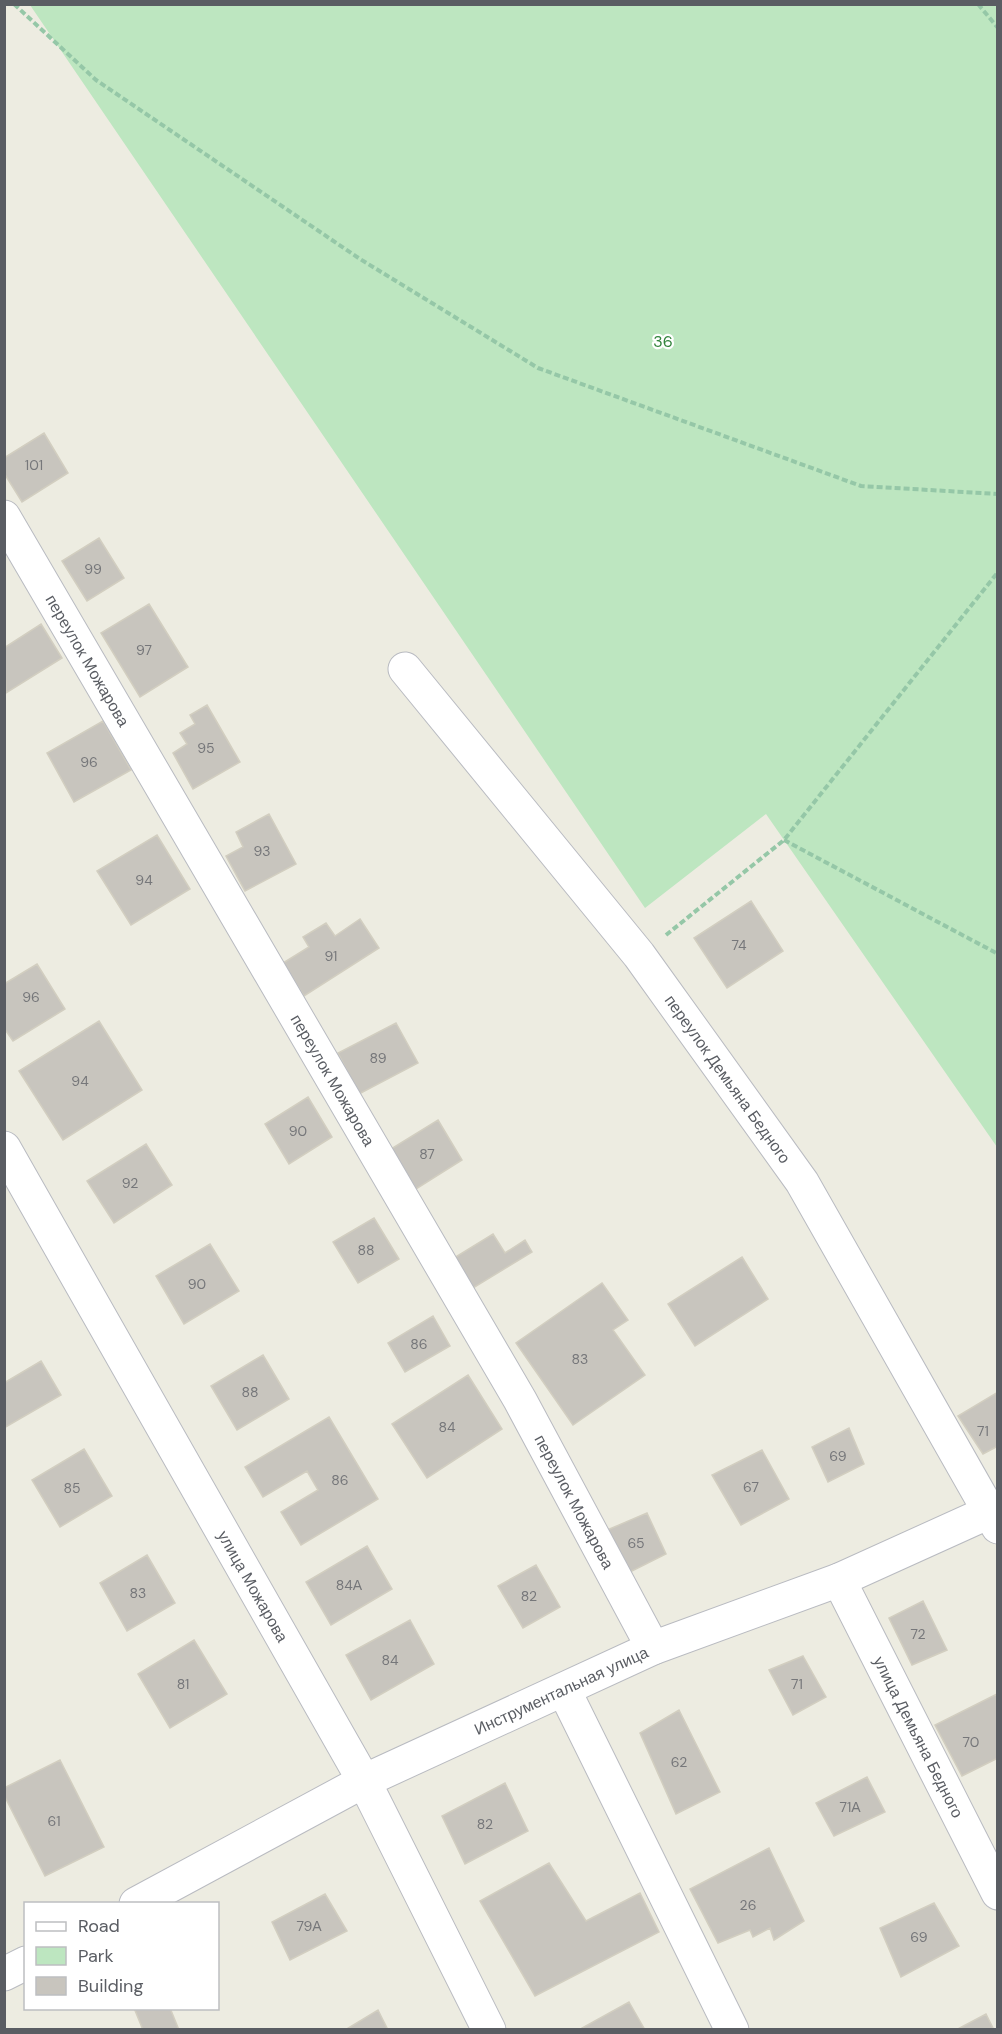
<svg xmlns="http://www.w3.org/2000/svg" width="1002" height="2034" font-family="'DM Sans',sans-serif">
<style>
.green{fill:#bde6c0}
.building{fill:#c8c5be;stroke:#d2cec0;stroke-width:1.5}
.lines{fill:none;stroke-linecap:round;stroke-linejoin:round}
.street-casing{stroke:#b9bbc1;stroke-width:35}
.path{stroke:#95c7a7;stroke-width:4;stroke-dasharray:6 3;stroke-linecap:butt}
.street{stroke:#fff;stroke-width:33}
.labels{text-anchor:middle;stroke-width:4.5;stroke-linejoin:round;paint-order:stroke}
.number-label{font-size:14px;fill:#76777a}
.park-label{font-size:16px;fill:#31833b;stroke:#fff}
.street-label{font-size:16px;fill:#5a5d63;stroke:#fff}
</style>
<rect width="100%" height="100%" fill="#edece1"/>
<!-- green -->
<path class="green" d="M30,5H997V1147L766,814L645,908Z"/>
<!-- building -->
<path class="building" d="M44,433L68,473L22,502L4,473V458Z
M99,538L124,578L87,601L62,561Z
M149,604L188,667L140,697L101,633Z
M41,624L62,658L6,693L4,648Z
M207,705L240,762L193,789L173,753L187,744L180,733L195,724L190,715Z
M103,721L131,770L74,802L47,753Z
M269,814L296,864L245,891L226,856L243,847L236,832Z
M157,835L190,889L131,925L97,871Z
M751,901L783,951L727,988L694,938Z
M360,919L379,948L304,996L283,963L309,947L303,937L326,923L335,936Z
M37,964L65,1009L13,1041L4,1028V984Z
M99,1021L142,1090L63,1140L19,1071Z
M396,1023L418,1063L359,1094L338,1053Z
M308,1097L332,1137L289,1164L265,1124Z
M438,1120L462,1160L416,1189L391,1149Z
M146,1144L172,1185L114,1223L87,1181Z
M374,1218L399,1259L358,1283L333,1242Z
M493,1234L505,1253L525,1240L532,1252L473,1288L454,1258Z
M210,1244L239,1291L184,1324L156,1276Z
M742,1257L768,1299L695,1346L668,1304Z
M602,1283L628,1320L613,1330L645,1375L573,1425L516,1343Z
M433,1316L450,1346L405,1372L388,1343Z
M263,1355L289,1399L237,1430L211,1386Z
M41,1361L61,1395L4,1428V1383Z
M468,1375L502,1429L427,1478L392,1424Z
M998,1392V1446L983,1454L958,1416Z
M329,1417L378,1499L301,1545L281,1512L318,1490L307,1471L263,1497L245,1467Z
M849,1428L864,1464L828,1482L812,1447Z
M84,1449L112,1496L60,1527L32,1480Z
M762,1450L789,1499L741,1525L712,1475Z
M647,1513L666,1554L626,1574L605,1531Z
M367,1546L392,1589L331,1625L306,1582Z
M147,1555L175,1603L127,1631L100,1583Z
M536,1565L560,1607L523,1628L498,1586Z
M923,1601L947,1650L912,1665L889,1618Z
M410,1620L434,1664L371,1700L346,1655Z
M194,1640L227,1694L170,1728L138,1674Z
M803,1656L826,1697L793,1715L769,1670Z
M997,1694L998,1758L962,1776L935,1725Z
M679,1710L720,1792L676,1814L640,1733Z
M60,1760L104,1847L45,1876L4,1795V1788Z
M867,1777L885,1812L834,1836L816,1803Z
M505,1783L528,1831L465,1864L442,1816Z
M769,1848L804,1921L774,1940L770,1928L753,1937L750,1930L718,1943L690,1889Z
M549,1863L586,1921L640,1893L659,1932L535,1996L480,1901Z
M325,1894L347,1931L290,1960L272,1922Z
M934,1903L959,1946L901,1977L880,1928Z
M629,2002L645,2030H583L582,2028Z
M134,2008H170L179,2030H143Z
M378,2010L388,2030H345Z
M986,2014L994,2030H956Z"/>
<g class="lines">
<defs>
<g id="street">
<path id="s1" d="M4,517L520,1400L653,1648"/>
<path id="s2" d="M405,669L639,955L802,1182L998,1527"/>
<path id="s3" d="M4,1148L364,1781L489,2030"/>
<path id="s4" d="M839,1580L998,1893"/>
<path d="M564,1690L732,2030"/>
<path id="s5" d="M136,1904L364,1781L653,1648L839,1580L998,1508"/>
<path d="M4,1974L26,1963"/>
</g>
</defs>
<!-- street casing -->
<use href="#street" class="street-casing"/>
<!-- path -->
<path class="path" d="M14,4L96,80L360,259L538,368L861,486L998,494
M978,4L998,28
M784,840L998,954
M666,935L784,840L998,572"/>
<!-- street -->
<use href="#street" class="street"/>
</g>
<g class="labels">
<!-- number labels -->
<g class="number-label">
<text x="34" y="470">101</text>
<text x="93" y="574">99</text>
<text x="144" y="655">97</text>
<text x="206" y="753">95</text>
<text x="89" y="767">96</text>
<text x="262" y="856">93</text>
<text x="144" y="885">94</text>
<text x="739" y="950">74</text>
<text x="331" y="961">91</text>
<text x="31" y="1002">96</text>
<text x="378" y="1063">89</text>
<text x="80" y="1086">94</text>
<text x="298" y="1136">90</text>
<text x="427" y="1159">87</text>
<text x="130" y="1188">92</text>
<text x="366" y="1255">88</text>
<text x="197" y="1289">90</text>
<text x="419" y="1349">86</text>
<text x="580" y="1364">83</text>
<text x="250" y="1397">88</text>
<text x="447" y="1432">84</text>
<text x="983" y="1436">71</text>
<text x="838" y="1461">69</text>
<text x="340" y="1485">86</text>
<text x="751" y="1492">67</text>
<text x="72" y="1493">85</text>
<text x="636" y="1548">65</text>
<text x="349" y="1590">84А</text>
<text x="138" y="1598">83</text>
<text x="529" y="1601">82</text>
<text x="918" y="1639">72</text>
<text x="390" y="1665">84</text>
<text x="183" y="1689">81</text>
<text x="797" y="1689">71</text>
<text x="971" y="1747">70</text>
<text x="679" y="1767">62</text>
<text x="850" y="1812">71А</text>
<text x="54" y="1826">61</text>
<text x="485" y="1829">82</text>
<text x="748" y="1910">26</text>
<text x="309" y="1931">79А</text>
<text x="919" y="1942">69</text>
</g>
<!-- park labels -->
<g class="park-label">
<text x="663" y="347">36</text>
</g>
<!-- street labels -->
<g class="street-label">
<text dy="6" stroke="none"><textPath href="#s1" startOffset="166">переулок Можарова</textPath></text>
<text dy="6" stroke="none"><textPath href="#s1" startOffset="652">переулок Можарова</textPath></text>
<text dy="6" stroke="none"><textPath href="#s2" startOffset="522">переулок Демьяна Бедного</textPath></text>
<text dy="6" stroke="none"><textPath href="#s1" startOffset="1138">переулок Можарова</textPath></text>
<text dy="6" stroke="none"><textPath href="#s3" startOffset="504">улица Можарова</textPath></text>
<text dy="6" stroke="none"><textPath href="#s5" startOffset="476">Инструментальная улица</textPath></text>
<text dy="6" stroke="none"><textPath href="#s4" startOffset="176">улица Демьяна Бедного</textPath></text>
</g>
</g>
<!-- border -->
<rect width="1002" height="2034" fill="none" stroke="#5a5d63" stroke-width="12"/>
<!-- legend -->
<rect x="24" y="1902" width="195" height="108" fill="#ffffff" stroke="#bdbec1" stroke-width="1.5"/>
<rect x="36" y="1922" width="30" height="9" fill="#ffffff" stroke="#bdbec1" stroke-width="1.5"/>
<text x="78" y="1932" font-size="18" fill="#5a5d63">Road</text>
<rect x="36" y="1947" width="30" height="18" fill="#bde6c0" stroke="#bdbec1" stroke-width="1.5"/>
<text x="78" y="1962" font-size="18" fill="#5a5d63">Park</text>
<rect x="36" y="1977" width="30" height="18" fill="#c8c5be" stroke="#bdbec1" stroke-width="1.5"/>
<text x="78" y="1992" font-size="18" fill="#5a5d63">Building</text>
</svg>
